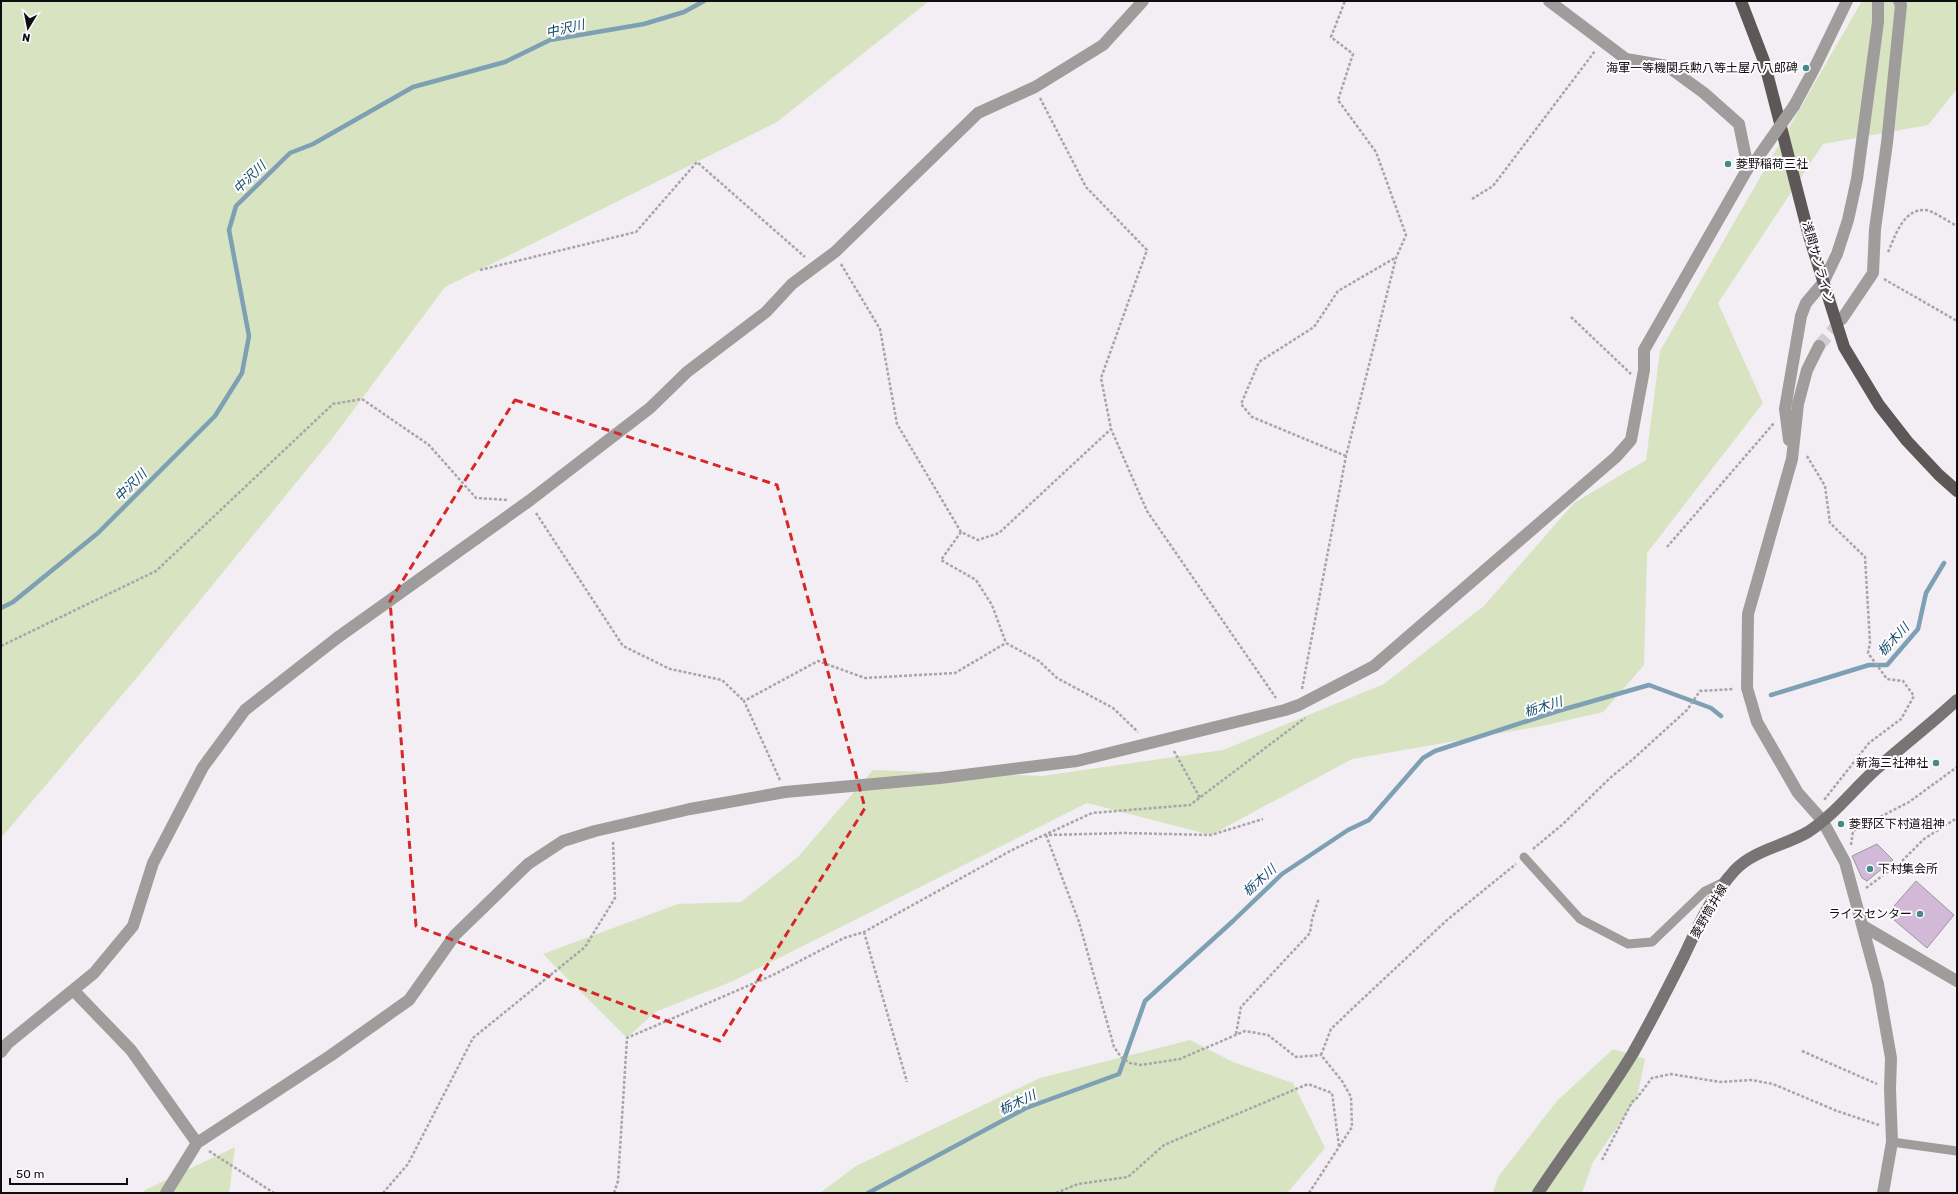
<svg xmlns="http://www.w3.org/2000/svg" width="1958" height="1194" font-family="Rubik,'Noto Sans JP',sans-serif">
<style>
.green{fill:#d7e3c1}
.lines{fill:none;stroke-linecap:round;stroke-linejoin:round}
.stream{stroke:#7ea0b4;stroke-width:4.5}
.building{fill:#d1b9d7;stroke:#9c989d}
.street-tunnel{stroke:#d0ccd1;stroke-width:12;stroke-dasharray:12 6;stroke-linecap:butt}
.path{stroke:#a8a5a9;stroke-width:2.5;stroke-dasharray:3 2;stroke-linecap:butt}
.lane{stroke:#9f9c9c;stroke-width:9}
.street{stroke:#9f9c9c;stroke-width:12}
.secondary{stroke:#787474;stroke-width:12}
.primary{stroke:#5d5857;stroke-width:12}
.street-bridge{stroke:#9f9c9c;stroke-width:12}
.marked{fill:none;stroke:#d62828;stroke-width:3;stroke-dasharray:8 5;stroke-linejoin:round}
.poi-dot{fill:#438a88;stroke:#fefcff;stroke-width:1.5}
.labels{text-anchor:middle;stroke-width:4;stroke-linejoin:round;paint-order:stroke}
.poi-label{font-size:12px;fill:#0e0d0f;stroke:#fefcff;text-anchor:end}
.street-label{font-size:12px;fill:#0e0d0f;stroke:#fefcff}
.water-label{font-size:13px;font-style:italic;fill:#0c4c6a;stroke:#fefcff}
</style>
<rect width="100%" height="100%" fill="#f2eef3"/>
<!-- green -->
<path class="green" d="M1,1H929L777,122L445,287L331,440L139,675L1,838Z
M1862,1H1957V89L1928,125L1823,144L1718,303L1763,403L1647,553L1644,665L1603,712L1542,726L1352,759L1211,835L1087,803L733,981L655,1012L627,1038L543,954L678,904L741,902L798,857L873,770L1042,776L1223,750L1384,684L1484,606L1574,503L1646,460L1660,351Z
M1190,1040L1233,1062L1293,1083L1325,1148L1287,1193H820L856,1166L1040,1078Z
M1613,1049L1645,1059L1637,1098L1593,1162L1582,1193H1493L1498,1177L1557,1101Z
M235,1147L229,1193H143L145,1190Z"/>
<g class="lines">
<!-- stream -->
<path class="stream" d="M1,608L13,602L98,533L215,416L242,373L249,336L229,230L236,206L290,153L313,144L413,87L505,62L550,40L644,24L684,12L704,1
M1771,695L1869,665H1887L1918,629L1926,593L1944,563
M868,1193L1026,1108L1119,1074L1145,1001L1233,921L1282,874L1348,830L1369,820L1423,758L1435,751L1558,711L1649,685L1711,708L1721,716"/>
</g>
<!-- building -->
<path class="building" d="M1877,844L1893,860L1867,881L1862,878L1852,856Z
M1916,881L1954,915L1927,948L1887,914Z"/>
<g class="lines">
<!-- street-tunnel -->
<path class="street-tunnel" d="M1819,346L1842,319"/>
<!-- path -->
<path class="path" d="M1040,98L1086,187L1147,250L1101,378L1111,429L1147,511L1276,698
M1472,199L1493,186L1595,51
M1888,252C1895,237 1903,208 1926,210C1933,211 1949,222 1957,226
M841,264L880,329L897,424L961,532L978,540L999,533L1111,429
M480,270L636,232L697,162L805,257
M1884,279L1957,321
M1571,317L1631,374
M1346,456L1252,417L1241,404L1259,362L1314,327L1338,291L1395,258
M1807,456L1825,486L1830,523L1865,557L1870,643L1868,653L1887,679L1903,681L1914,696L1901,719L1869,743L1824,800
M536,513L623,646L670,669L722,680L744,701
M961,532L941,560L976,580L992,605L1006,643L1039,661L1057,678L1113,708L1138,732
M1667,547L1774,423
M1,646L156,571L333,404L362,399L429,445L476,498L508,500
M1302,689L1346,456L1396,258L1406,235L1376,152L1338,100L1353,54L1331,37L1345,1
M1174,751L1200,798
M780,780L744,701L818,661L865,678L955,673L1006,643
M1046,835L1079,922L1114,1047L1121,1057L1130,1063L1141,1065L1180,1059L1245,1031L1268,1035L1296,1057L1321,1055
M1049,835L1123,833L1211,835L1263,819
M1851,845L1853,831L1909,802L1957,767
M1533,849L1563,824L1610,778L1632,760L1687,710L1700,691L1734,689
M1866,888L1901,862L1924,839L1957,818
M864,932L907,1082
M1236,1034L1241,1007L1310,933L1312,919L1319,898
M1802,1051L1877,1084
M1321,1055L1331,1029L1354,1007L1447,920L1516,864
M209,1151L274,1193
M1602,1160L1632,1102L1637,1098L1652,1078L1671,1074L1720,1082L1751,1080L1773,1084L1837,1111L1879,1125
M383,1193L408,1164L473,1038L585,947L615,898L613,840
M614,1193L618,1181L627,1038L773,975L844,938L864,932L1012,850L1092,813L1190,805L1305,718
M1056,1193L1078,1184L1128,1177L1164,1145L1308,1084L1332,1093L1339,1146
M1309,1193L1352,1127L1351,1097L1342,1081L1321,1055"/>
<!-- lane -->
<path class="lane" d="M1524,857L1580,919L1628,944L1652,942L1705,891L1724,882
M1892,1142L1957,1151"/>
<!-- street -->
<path class="street" d="M1549,1L1626,59L1667,66L1704,93L1739,124L1748,168
M1794,106L1814,69L1847,1
M1842,319L1873,273L1875,229L1887,143L1901,5L1899,1
M1819,346L1807,370L1798,404L1792,459L1748,614L1747,688L1757,722L1798,793L1822,820L1845,862L1878,984L1891,1058L1890,1089L1892,1142L1883,1193
M1789,440L1785,409L1801,316L1806,303L1823,283L1837,254L1848,220L1857,179L1878,22V1
M1863,926L1957,981
M74,991L131,1050L197,1143
M1,1052L8,1043L94,973L133,926L153,863L203,767L245,710L337,638L529,501L650,408L687,372L766,312L792,284L835,252L978,113L1035,87L1103,45L1143,1
M166,1193L197,1143L330,1056L409,1000L455,935L528,864L563,841L595,831L690,809L785,792L940,778L1077,761L1285,710L1299,705L1374,666L1616,457L1631,440L1644,370V350L1748,168L1754,163"/>
<!-- secondary -->
<path class="secondary" d="M1538,1193C1569,1146 1604,1101 1633,1053C1651,1021 1668,988 1684,956C1698,926 1712,895 1735,870C1754,850 1784,846 1808,832C1833,816 1852,791 1874,771C1901,747 1930,725 1957,700"/>
<!-- primary -->
<path class="primary" d="M1741,1L1764,61L1809,236L1844,347L1879,405L1907,441L1939,475L1957,491"/>
<!-- street-bridge -->
<path class="street-bridge" d="M1754,163L1794,106"/>
</g>
<!-- marked area -->
<path class="marked" d="M515,400L777,485L865,808L720,1041L416,926L390,601Z"/>
<!-- markers -->
<g class="poi-dot">
<circle cx="1806" cy="68" r="4"/>
<circle cx="1728" cy="164" r="4"/>
<circle cx="1936" cy="763" r="4"/>
<circle cx="1841" cy="824" r="4"/>
<circle cx="1870" cy="869" r="4"/>
<circle cx="1920" cy="914" r="4"/>
</g>
<g class="labels">
<!-- poi labels -->
<g class="poi-label">
<text x="1798" y="72">海軍一等機関兵勲八等土屋八八郎碑</text>
<text x="1736" y="168" text-anchor="start">菱野稲荷三社</text>
<text x="1928" y="767">新海三社神社</text>
<text x="1849" y="828" text-anchor="start">菱野区下村道祖神</text>
<text x="1878" y="873" text-anchor="start">下村集会所</text>
<text x="1912" y="918">ライスセンター</text>
</g>
<!-- street labels -->
<g class="street-label">
<text transform="translate(1818 262) rotate(74)" y="4">浅間サンライン</text>
<text transform="translate(1709 911) rotate(-60)" y="4">菱野筒井線</text>
</g>
<!-- water labels -->
<g class="water-label">
<text transform="translate(565 28) rotate(-13)" y="5">中沢川</text>
<text transform="translate(249 177) rotate(-44)" y="5">中沢川</text>
<text transform="translate(130 485) rotate(-45)" y="5">中沢川</text>
<text transform="translate(1893 639) rotate(-47)" y="5">栃木川</text>
<text transform="translate(1543 706) rotate(-17)" y="5">栃木川</text>
<text transform="translate(1259 880) rotate(-42)" y="5">栃木川</text>
<text transform="translate(1017 1102) rotate(-25)" y="5">栃木川</text>
</g>
</g>
<!-- border -->
<rect width="1958" height="1194" fill="none" stroke="#0e0d0f" stroke-width="4"/>
<!-- north arrow -->
<g transform="translate(28 28) rotate(190)" stroke="#fefcff" stroke-width="3" paint-order="stroke">
<path d="M0-3L7 15L0 10L-7 15Z" fill="#0e0d0f"/>
<text y="-6" font-size="11" font-weight="bold" text-anchor="middle" fill="#0e0d0f">N</text>
</g>
<!-- scale -->
<path d="M10 1178v6h117v-6" fill="none" stroke="#0e0d0f" stroke-width="2"/>
<text x="16" y="1178" font-size="12" fill="#0e0d0f" stroke="#fefcff" stroke-width="3" paint-order="stroke">50 m</text>
</svg>
